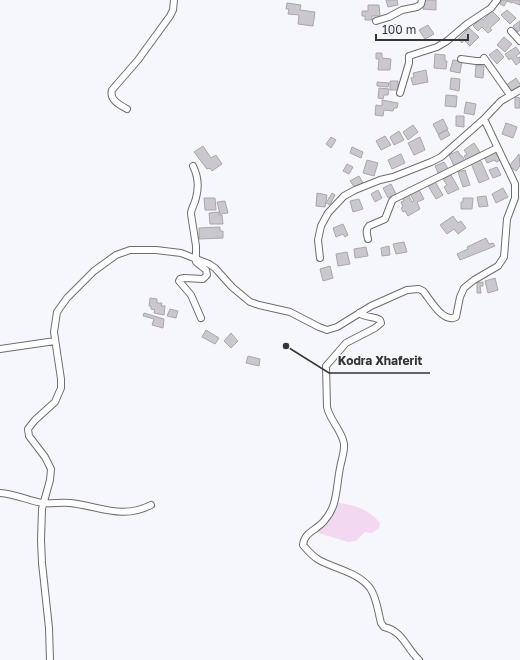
<svg xmlns="http://www.w3.org/2000/svg" width="520" height="660" font-family="'Golos Text',sans-serif">
<style>
.green{fill:#f2d8f0}
.building{fill:#cac7cd;stroke:#a9a6ac}
.lines{fill:none;stroke-linecap:round;stroke-linejoin:round}
.minor-casing{stroke:#6c6d72;stroke-width:8}
.minor{stroke:#fff;stroke-width:6}
.leader{fill:none;stroke:#353537;stroke-width:1.5}
.callout-dot{fill:#353537;stroke:#f6f7fd;stroke-width:1.5}
.callout-label{font-size:12px;text-anchor:middle;font-weight:bold;fill:#353537;stroke:#f6f7fd;stroke-width:3;stroke-linejoin:round;paint-order:stroke}
</style>
<rect width="100%" height="100%" fill="#f6f7fd"/>
<!-- green -->
<path class="green" d="M338,503C354,504 370,510 380,523L379,528L372,533L365,532L356,541L348,542L315,532C327,525 335,517 338,503Z"/>
<!-- building -->
<path class="building" d="M386,0H397L398,5L388,7Z
M423,0H436V10L423,9Z
M502,0H520V5L512,2V3L507,1L504,6L500,4Z
M287,3L301,5L300,10L315,12L313,26L298,24L299,15L288,14L289,9H286Z
M368,5H379L380,16H372V20H365V16H362V11H368Z
M507,10L516,18L510,24L501,15Z
M492,11L500,19L490,28L492,30L488,33L482,27L478,31L473,26L481,18L483,20Z
M520,21V30L518,32L513,26Z
M395,24L399,29L391,36L387,31Z
M428,25L434,34L425,39L419,30Z
M469,28L479,37L470,46L464,40L462,43L458,39Z
M504,37L512,44L505,52L497,45Z
M516,47L520,53L516,56L518,58L520,57V62L516,65L511,58L509,60L505,54Z
M497,49L504,57L497,64L489,55Z
M376,53H382V58L391,59L390,70H378L379,59H376Z
M435,54L445,55V61H447L446,69L434,68Z
M453,60L462,61L460,73L450,71Z
M476,65L484,66L483,78L475,77Z
M426,70L428,82L413,85L411,78L414,77L413,73Z
M451,78L460,79L459,91L450,89Z
M516,78L520,84V87L511,93L505,86Z
M390,81H398V90H390Z
M377,82L389,83L388,87L377,86Z
M379,88L389,89L388,95H384L383,99L378,98Z
M446,95L457,96L456,107L445,106Z
M515,97L520,98V108H515Z
M382,100L398,103L397,108H394L393,111L384,110L383,116L375,115L376,105L382,106Z
M466,102L476,104L474,115L464,113Z
M456,116H464V127L456,126Z
M443,119L448,129L438,134L433,124Z
M506,123L517,127L513,138L502,134Z
M413,125L418,132L408,140L403,132Z
M447,130L450,135L441,140L438,135Z
M399,131L404,140L394,145L390,137Z
M385,136L391,145L381,150L376,141Z
M331,137L336,140L331,148L326,144Z
M420,137L425,150L414,155L408,143Z
M474,143L480,152L467,161L464,156L467,154L464,150Z
M203,146L211,158L216,155L222,164L212,171L210,168L207,169L194,152Z
M352,147L363,152L361,158L350,153Z
M458,151L461,156H462L465,161L454,166L449,155Z
M497,152L501,160L496,162L495,160L487,163L484,157Z
M401,154L405,163L392,169L388,160Z
M519,154L520,166L516,171L509,166Z
M480,159L489,179L479,183L471,163Z
M367,160L378,163L374,176L363,173Z
M444,162L449,170L439,175L435,166Z
M347,164L353,167L349,174L343,171Z
M497,167L501,175L493,178L489,170Z
M465,170L470,185L463,187L458,172Z
M451,175L459,189L448,194L444,187L447,185L443,179Z
M359,176L363,183L355,188L350,181Z
M434,180L443,195L436,199L427,184Z
M391,184L396,194L388,198L383,188Z
M503,188L508,197L496,203L492,194Z
M378,190L382,198L375,202L371,194Z
M419,190L424,199L417,202L420,209L408,216L405,211L403,212L401,208L403,207L401,202L404,201L402,197L408,194L412,202L414,201L410,194Z
M317,193L327,195L325,207L316,206Z
M332,193L335,195L330,205L326,203Z
M486,196L488,206L479,207L477,197Z
M204,198H215L216,210H205Z
M463,198H473L472,209H461V202H463Z
M359,199L363,209L353,212L350,201Z
M225,201L228,213L220,214L217,202Z
M219,212V215H222L223,224H210L209,213Z
M453,216L458,223L461,221L466,228L458,234L454,229L447,234L440,225Z
M343,224L348,235L345,237L343,234L336,237L333,228Z
M220,227V231H223V238L199,239V228Z
M486,238L489,244L493,243L495,246L460,260L457,254L468,249L467,247Z
M404,242L407,252L396,254L393,244Z
M389,246L390,255L382,256L381,248Z
M366,247L368,256L355,258L354,249Z
M347,252L350,264L338,266L336,254Z
M330,266L333,278L323,281L320,269Z
M495,278L498,290L488,293L485,281Z
M483,282V286H480L481,293H477V283Z
M150,298L157,299V303H162L161,306H165L164,315L154,313L155,310L151,309V306H149Z
M170,309L178,311L176,318L167,316Z
M144,313L164,319L163,328L152,325L154,319L143,316Z
M206,330L219,338L215,344L202,337Z
M231,333L238,341L231,348L224,341Z
M248,356L260,359L259,366L246,363Z"/>
<g class="lines">
<defs>
<path id="minor" d="M376,21L389,17L402,10L417,7L421,4L422,0
M511,31L520,41
M484,58L510,95
M461,59L476,61H486
M400,93L409,63V56L437,47L447,41L467,24L491,8L497,0
M127,109C120,105 109,100 112,90L138,60L170,16L173,10L174,0
M193,166C198,176 199,187 196,198C195,204 191,208 191,214L196,246V262L206,270L207,275L203,279L184,278L180,279L179,281L191,295L201,318
M368,239C367,234 365,230 369,226L385,219L392,201L394,199L497,148
M320,258L318,240L321,226L328,213L344,196L355,190L380,180L393,177L431,162L441,157L484,119L501,101L520,90
M359,313C366,318 374,316 380,320L381,323L375,328L346,343L326,366L327,407C330,421 342,430 344,444C345,451 341,461 340,468C336,487 338,506 324,521C317,530 304,532 303,545C308,551 312,556 319,560C335,569 358,572 370,588C377,598 378,612 381,623L384,627C403,631 406,648 419,660
M0,349L55,341
M0,493C14,494 28,500 42,503C51,504 61,502 70,503C99,506 122,520 151,505
M50,660L49,628L42,563L41,540L42,509L50,480L51,469L45,457L29,436L28,429L35,420L55,402L61,388V379L54,332L57,312L67,298L94,271L116,255L130,250H156L181,253L209,264L215,268L232,287L250,302L259,305L290,312L319,327L327,330L337,327L371,306L407,290L419,289L423,291C430,299 443,324 456,317L460,297L464,288L474,280L498,266L504,257L507,219L515,198V184L484,119"/>
</defs>
<!-- minor casing -->
<use href="#minor" class="minor-casing"/>
<!-- minor -->
<use href="#minor" class="minor"/>
</g>
<!-- callouts -->
<path class="leader" d="M286 346L329 373H430"/>
<circle class="callout-dot" cx="286" cy="346" r="4"/>
<g class="callout-label">
<text x="380" y="365">Kodra Xhaferit</text>
</g>
<!-- scale -->
<path d="M376 34v6h92v-6" fill="none" stroke="#353537" stroke-width="2"/>
<text x="382" y="34" font-size="12" fill="#353537" stroke="#f6f7fd" stroke-width="3" paint-order="stroke">100 m</text>
</svg>
